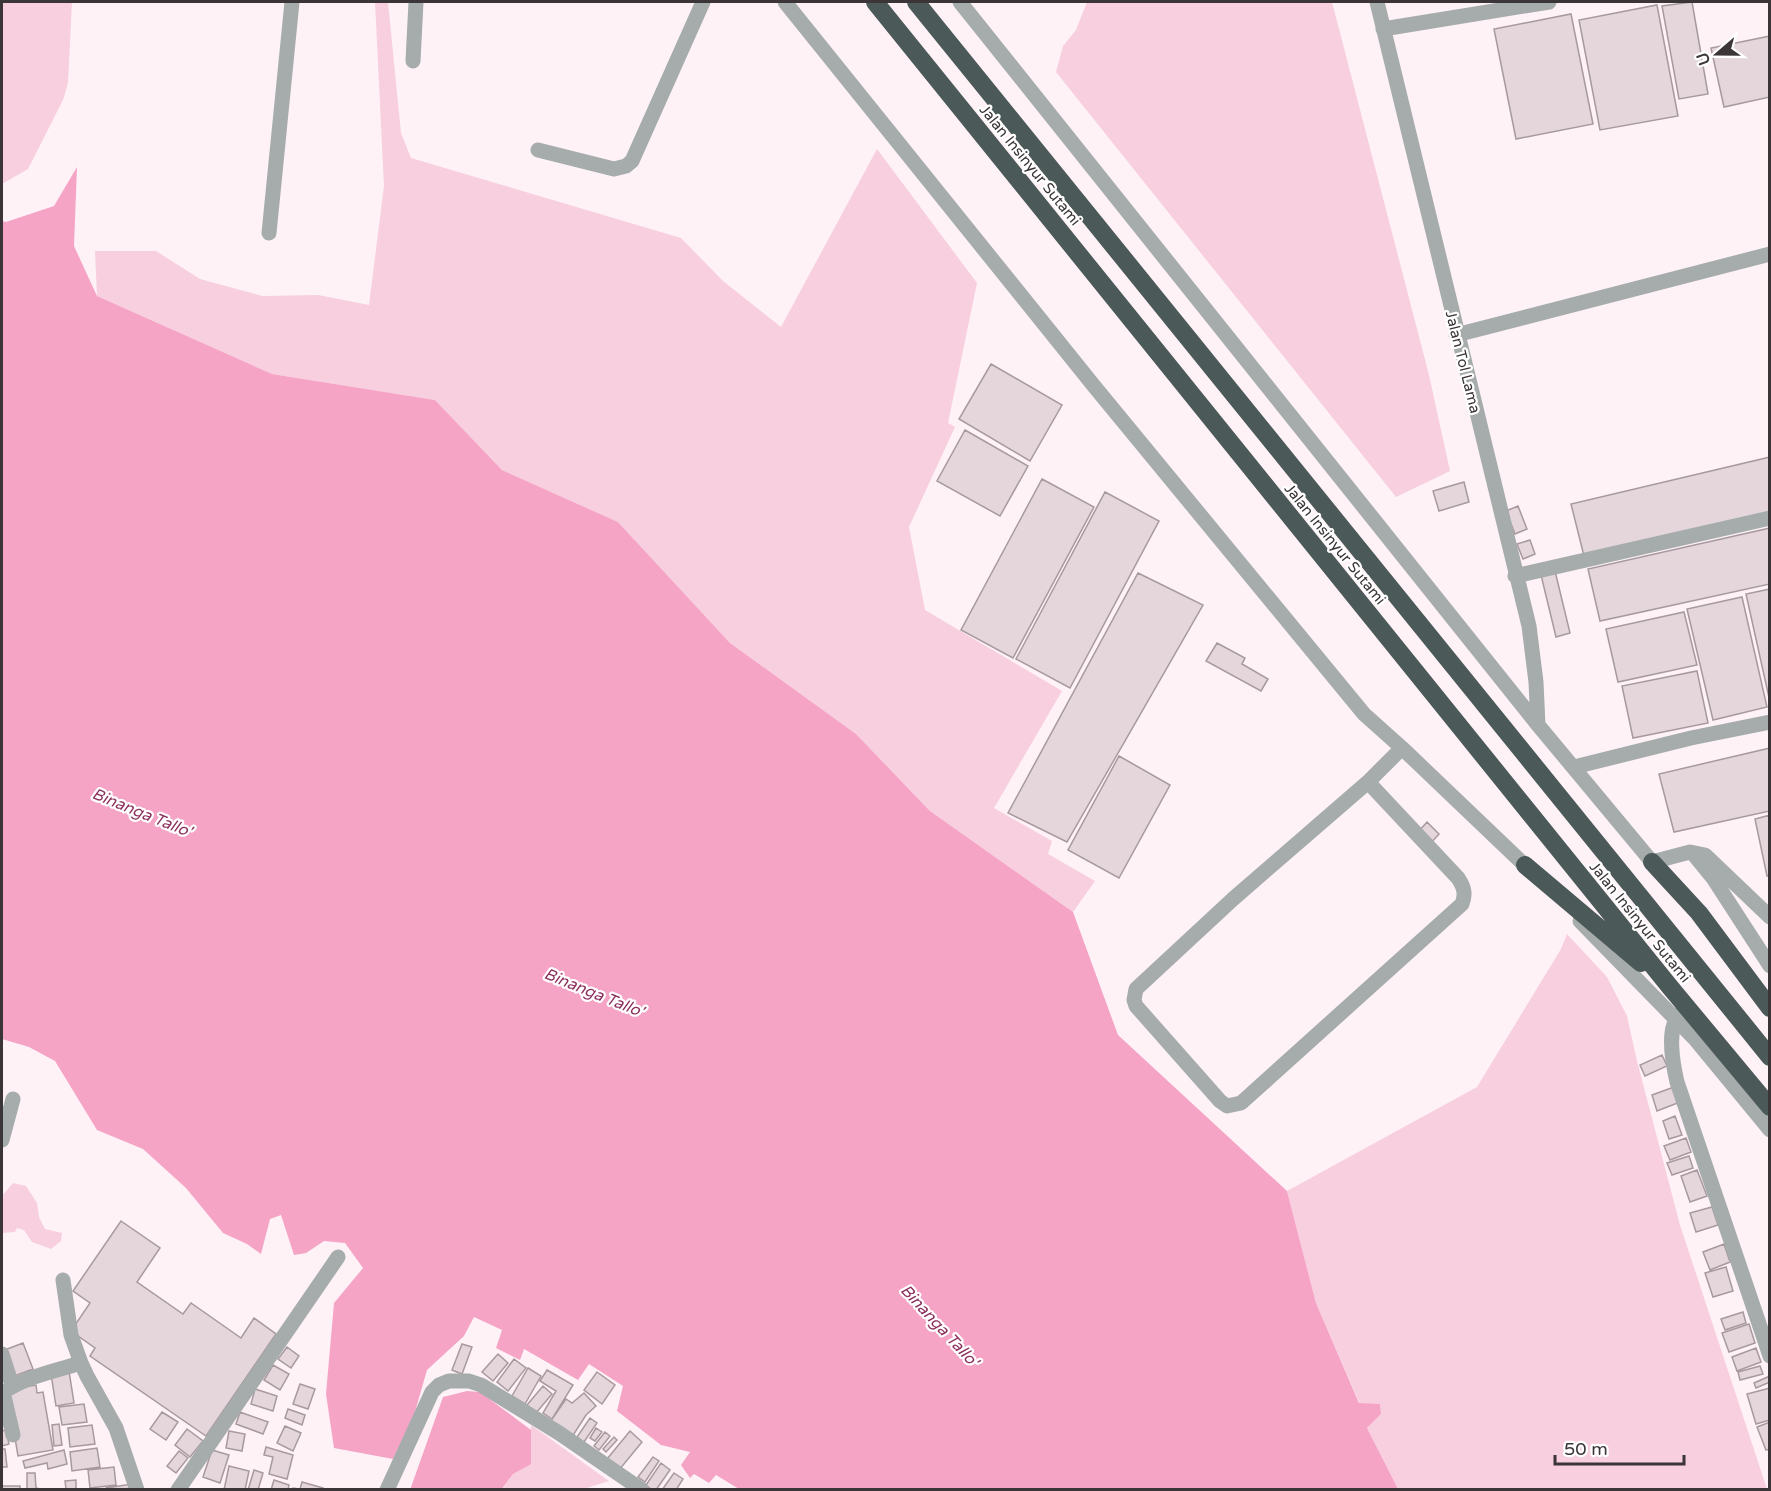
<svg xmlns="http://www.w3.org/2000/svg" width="1771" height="1491" font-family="'Varela Round',sans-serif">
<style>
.green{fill:#f7cfde}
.water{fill:#f5a4c6}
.building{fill:#e4d6db;stroke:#a7999e;stroke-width:1.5}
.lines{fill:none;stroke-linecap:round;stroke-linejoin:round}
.minor{stroke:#a5acab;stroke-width:15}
.highway{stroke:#4b5958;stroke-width:18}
.labels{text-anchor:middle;stroke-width:4.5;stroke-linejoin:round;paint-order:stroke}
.street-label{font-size:15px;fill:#3b3537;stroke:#fff}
.water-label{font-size:16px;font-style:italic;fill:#8c2f5d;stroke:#fff}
</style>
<rect width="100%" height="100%" fill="#fef2f7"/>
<!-- green -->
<path class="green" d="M2,2H72L68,83L63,100L28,169L2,184Z
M375,2H388L401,133L411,158L681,238L723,281L781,327L877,149L977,283L948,423L955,427L909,527L925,610L1062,691L994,808L1052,841L1048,854L1095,881L1073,912L930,811L856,734L730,643L618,522L502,470L435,400L272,374L97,296L95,251H156L200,279L262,296L318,295L369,305L384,186Z
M1087,2H1332L1429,375L1450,471L1396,497L1056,72L1063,46L1076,30Z
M1567,934L1607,977L1627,1016L1637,1061L1680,1225L1767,1489H1398L1367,1428L1381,1414L1380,1405L1360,1404L1316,1303L1287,1191L1477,1087L1561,949Z
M13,1183L26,1186L37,1203L39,1217L45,1229L62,1233L61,1241L51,1249L32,1242L24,1230L17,1228L15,1232L2,1233V1196Z
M531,1425L609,1481L584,1489L502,1490L513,1474L530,1463Z"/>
<!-- water -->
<path class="water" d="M77,167L74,246L97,296L272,374L435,400L502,470L618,522L730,643L856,734L930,811L1073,912L1118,1035L1287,1191L1316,1303L1359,1403L1380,1404L1381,1414L1367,1428L1398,1489H739L716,1475L709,1483L694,1474L690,1478L681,1465L690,1452L661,1445L617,1411L623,1386L589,1364L578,1380L524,1349L520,1360L496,1348L502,1330L474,1317L464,1336L427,1370L413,1419L393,1459L334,1448L326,1394L334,1303L363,1268L345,1243L324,1241L306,1253L294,1255L281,1215L270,1219L261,1254L247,1244L223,1233L186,1188L143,1149L97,1130L55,1061L29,1047L2,1039V221L6,222L54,206Z
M467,1391L480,1392L531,1430V1464L513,1474L502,1489L410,1490L443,1397Z"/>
<!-- building -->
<path class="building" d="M1692,2L1708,94L1679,99L1662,6Z
M1657,5L1678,116L1600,130L1579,20Z
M1571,14L1593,124L1516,139L1494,29Z
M1770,36V97L1724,107L1711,48Z
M991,364L1062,405L1030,461L959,419Z
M965,430L1028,466L1000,516L937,481Z
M1770,457V514L1584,556L1571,504Z
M1042,479L1094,507L1013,658L961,630Z
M1464,482L1469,502L1439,511L1433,491Z
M1105,492L1159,521L1070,688L1016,659Z
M1518,506L1527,529L1515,534L1506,511Z
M1770,528V584L1600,621L1588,569Z
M1530,540L1535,554L1523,559L1517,544Z
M1555,571L1570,633L1556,637L1541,575Z
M1138,573L1203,605L1067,842L1008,813Z
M1770,589V702L1746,594Z
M1742,597L1767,707L1713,720L1687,609Z
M1684,612L1697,665L1618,682L1606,629Z
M1217,643L1245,658L1242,664L1268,679L1261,691L1206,661Z
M1697,671L1708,723L1633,738L1622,686Z
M1770,748V811L1674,832L1659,774Z
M1119,756L1170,785L1119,878L1068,850Z
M1770,815V876H1767L1755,819Z
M1427,822L1439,834L1431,843L1419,831Z
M1662,1055L1667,1066L1645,1076L1640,1065Z
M1674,1087L1680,1102L1657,1111L1652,1095Z
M1675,1116L1682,1135L1669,1139L1663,1121Z
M1686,1138L1691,1152L1670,1160L1664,1146Z
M1689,1156L1693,1168L1672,1175L1667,1163Z
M1697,1170L1707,1196L1690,1202L1681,1176Z
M1712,1207L1718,1225L1696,1232L1690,1213Z
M121,1221L160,1248L137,1282L183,1314L191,1303L241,1338L254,1318L276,1334L206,1436L90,1356L95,1348L71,1331L90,1303L73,1291Z
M1724,1244L1730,1262L1710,1270L1703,1252Z
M1726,1267L1733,1291L1713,1297L1705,1273Z
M1743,1312L1746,1323L1725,1330L1721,1319Z
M1749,1324L1755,1343L1729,1352L1722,1333Z
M23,1343L33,1369L12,1377L2,1351Z
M462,1344L472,1347L462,1374L452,1370Z
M287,1347L299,1356L291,1368L278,1359Z
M1756,1348L1761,1362L1737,1371L1732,1357Z
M498,1354L508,1363L493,1381L482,1372Z
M514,1359L526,1368L508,1391L497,1382Z
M273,1365L289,1374L280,1390L264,1380Z
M1760,1366L1763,1374L1740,1380L1738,1372Z
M528,1368L541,1376L525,1404L512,1396Z
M547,1370L573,1385L552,1419L543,1413L556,1391L540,1381Z
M69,1371L74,1403L56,1406L51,1374Z
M597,1372L615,1385L602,1404L584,1390Z
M1770,1376V1382L1756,1388L1754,1383Z
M300,1384L315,1389L308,1409L293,1404Z
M36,1385L37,1393L43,1392L53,1450L18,1456L7,1390Z
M543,1386L552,1394L536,1413L527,1405Z
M1770,1388V1420L1756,1424L1747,1394Z
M255,1389L277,1396L273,1411L251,1404Z
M584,1393L596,1406L586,1415L572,1437L550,1422L566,1399L572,1403Z
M84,1404L87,1422L62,1425L59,1407Z
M288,1409L305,1415L302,1425L285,1418Z
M162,1412L178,1422L166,1440L150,1429Z
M240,1412L268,1422L263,1434L236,1424Z
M590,1418L597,1423L584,1442L577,1437Z
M1770,1422V1449L1766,1450L1757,1427Z
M59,1424L62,1445L54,1446L52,1425Z
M92,1425L95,1444L70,1447L68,1428Z
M285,1426L301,1433L293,1451L277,1443Z
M596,1428L602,1432L595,1441L590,1438Z
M187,1429L203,1441L190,1457L175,1445Z
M6,1430L9,1444L2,1446V1431Z
M229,1431L245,1434L242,1451L226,1448Z
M630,1431L642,1442L619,1470L607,1459Z
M605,1432L610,1436L599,1450L594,1446Z
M614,1437L617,1440L606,1452L603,1449Z
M266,1447L293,1455L287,1479L269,1474L273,1457L264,1455Z
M97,1448L100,1467L72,1471L70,1452Z
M2,1449H5L7,1467H2Z
M64,1450L67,1464L48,1469L47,1463L25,1468L23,1461Z
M212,1450L229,1455L220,1483L203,1477Z
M179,1451L188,1458L176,1473L167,1466Z
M653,1457L659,1461L645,1482L638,1477Z
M661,1463L670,1470L656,1490H652L646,1485Z
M229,1466L249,1471L245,1490H224Z
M114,1467L116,1485L90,1488L88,1470Z
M254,1470L263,1473L258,1490H248Z
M27,1473H35L36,1488L44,1490H23L27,1489Z
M674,1473L683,1479L676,1490H662Z
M76,1480V1490H62L66,1489L65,1481Z
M274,1480L289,1485L288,1490H271Z
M302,1482L323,1488L322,1490H293V1488L300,1489Z
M132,1484L133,1490H106V1488Z
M2,1486H20V1490H2Z"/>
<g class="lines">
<!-- minor -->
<path class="minor" d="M785,2L1094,386L1364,714L1402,748L1532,872
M960,2L1538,725L1652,862L1690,852L1705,855L1770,917
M1377,2L1529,626L1536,682L1538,725
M1383,29L1549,2
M413,61L416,2
M538,150L614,169L626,166L632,161L703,2
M269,233L292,2
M1456,335L1770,254
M1515,576L1770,518
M1574,767L1691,738L1770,722
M1368,782L1458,878C1464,887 1466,894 1462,904L1241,1103L1227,1106L1220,1101L1136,1006L1134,1000L1136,989L1233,899L1368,782L1402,748
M1695,856L1713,878L1770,966
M1580,921L1695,1039L1770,1130
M1680,1014C1666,1027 1673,1065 1677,1082L1770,1356
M2,1140L13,1099
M63,1280L71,1335L81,1363L87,1376L116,1428L137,1490
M2,1354L12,1385
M3,1392L13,1435
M2,1393C25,1377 54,1371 81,1363
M178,1490L338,1257
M387,1490L432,1392L439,1385L449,1381H469L481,1385L559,1433L642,1490"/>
<!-- highway -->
<path class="highway" d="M875,2L1670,987L1770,1107
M916,2L1770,1057
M1652,862L1699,913L1770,1008
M1525,865L1641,963"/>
</g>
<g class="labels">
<!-- street labels -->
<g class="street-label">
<text transform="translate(1030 165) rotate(51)" y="5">Jalan Insinyur Sutami</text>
<text transform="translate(1463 362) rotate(76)" y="5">Jalan Tol Lama</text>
<text transform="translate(1335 544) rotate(51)" y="5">Jalan Insinyur Sutami</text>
<text transform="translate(1640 922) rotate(51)" y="5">Jalan Insinyur Sutami</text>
</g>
<!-- water labels -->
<g class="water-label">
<text transform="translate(142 812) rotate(22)" y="6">Binanga Tallo'</text>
<text transform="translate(594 992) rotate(22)" y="6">Binanga Tallo'</text>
<text transform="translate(940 1325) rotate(47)" y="6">Binanga Tallo'</text>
</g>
</g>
<!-- border -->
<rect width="1771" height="1491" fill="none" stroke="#3b3537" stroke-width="6"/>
<!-- north arrow -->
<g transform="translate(1717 54) rotate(250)" stroke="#ffffff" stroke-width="4.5" paint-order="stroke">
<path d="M0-4.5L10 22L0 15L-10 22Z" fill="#3b3537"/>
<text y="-9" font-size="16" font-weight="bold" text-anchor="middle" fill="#3b3537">U</text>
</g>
<!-- scale -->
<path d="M1555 1455v9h129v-9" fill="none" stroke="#3b3537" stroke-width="3"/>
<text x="1564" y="1455" font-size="18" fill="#3b3537" stroke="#ffffff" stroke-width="4.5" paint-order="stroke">50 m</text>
</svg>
